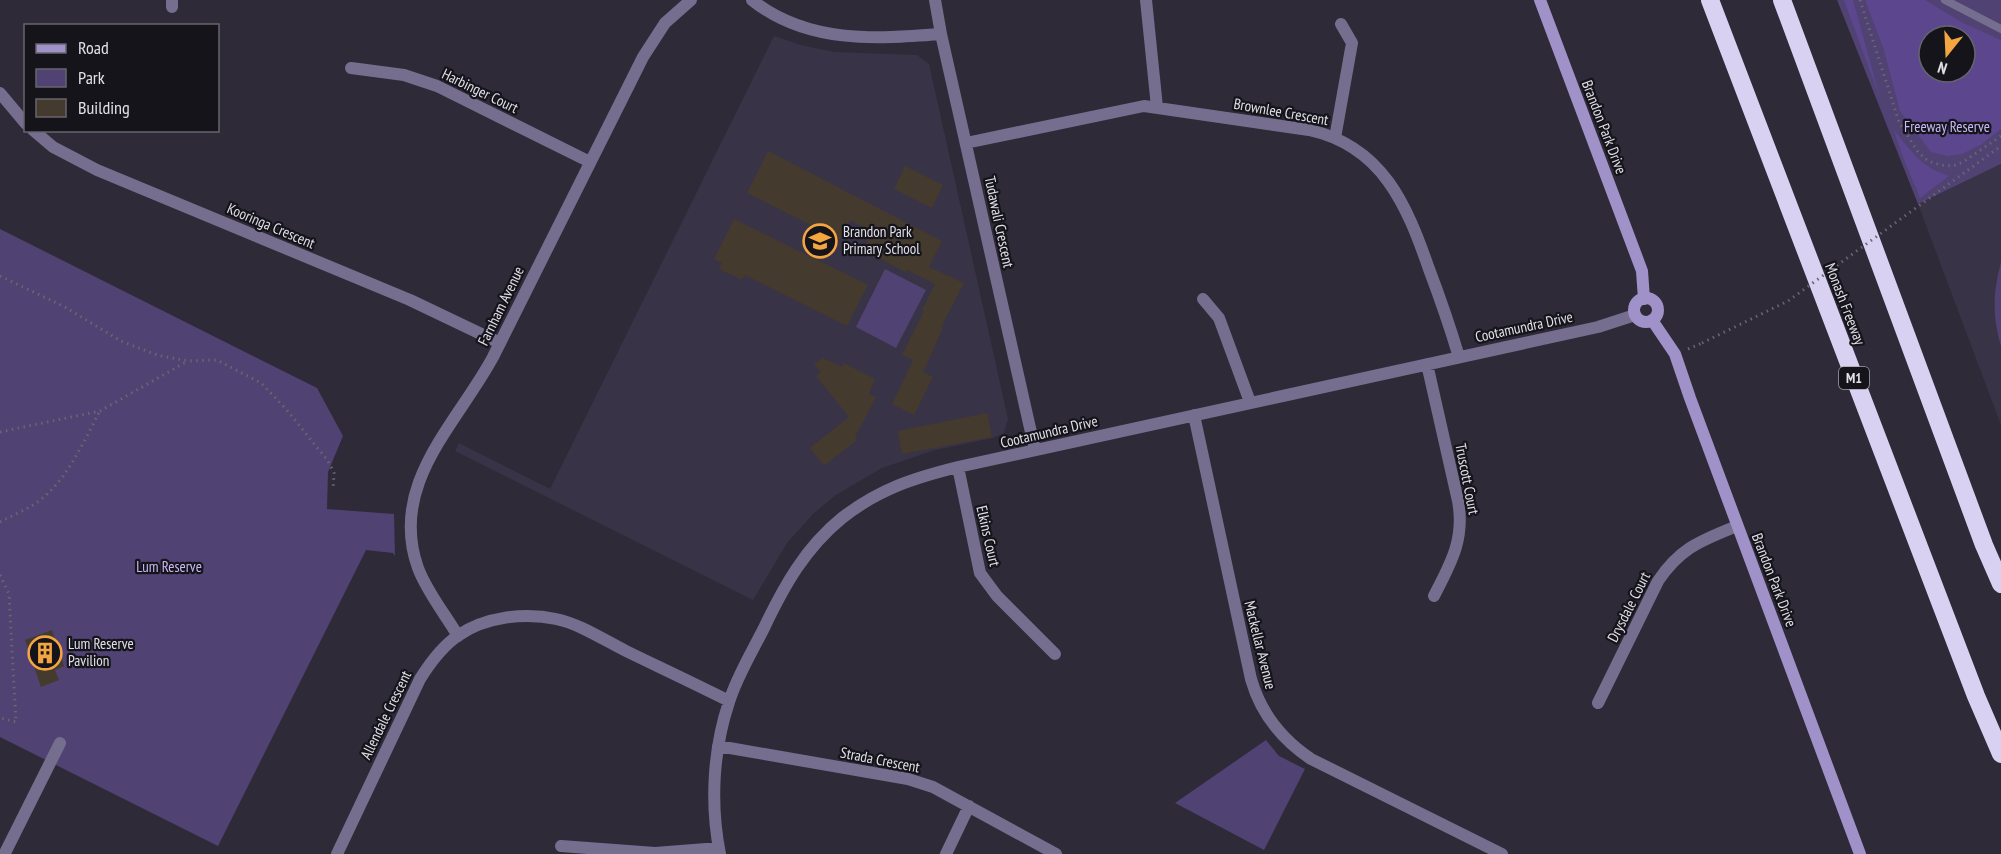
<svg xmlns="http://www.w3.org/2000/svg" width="2001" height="854" font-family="'PT Sans Narrow',sans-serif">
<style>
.built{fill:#383347}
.green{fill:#504272;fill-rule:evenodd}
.forest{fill:#5c468e;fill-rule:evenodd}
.building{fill:#453a2e}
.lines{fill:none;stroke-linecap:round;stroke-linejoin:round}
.path{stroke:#696672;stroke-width:3;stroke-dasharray:1.5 4.5;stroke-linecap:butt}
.lane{stroke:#766e8f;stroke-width:8}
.street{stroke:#766e8f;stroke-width:12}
.secondary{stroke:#a092c8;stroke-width:12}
.highway{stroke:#d9d1f2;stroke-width:18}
.path-bridge{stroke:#696672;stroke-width:3;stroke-dasharray:1.5 4.5;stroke-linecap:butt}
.labels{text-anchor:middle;stroke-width:4.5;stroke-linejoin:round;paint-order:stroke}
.shield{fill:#15141a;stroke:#a4a2aa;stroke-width:1.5}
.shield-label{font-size:14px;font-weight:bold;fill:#e1dfe8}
.street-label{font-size:15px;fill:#e1dfe8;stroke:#15141a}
.park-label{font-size:15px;fill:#c8b9f7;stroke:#15141a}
.poi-label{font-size:15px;fill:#e1dfe8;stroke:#15141a;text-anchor:start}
</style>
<rect width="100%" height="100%" fill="#2e2a38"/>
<!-- built -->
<path class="built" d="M774,36L801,45L834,52L917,55L929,64L1008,419L1004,433L993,438L935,450L882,468L836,495L813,514L787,543L753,600L455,451L459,443L550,489Z
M2001,164V425L1918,204Z"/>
<!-- green -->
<path class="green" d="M1837,0H2001V164L1918,204ZM1929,36H1965V72H1929Z
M0,229L317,388L343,436L328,472L327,509L394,514L395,556L393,553L366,550L218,846L0,737Z
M2001,262V346C1992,315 1993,293 2001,262Z
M885,269L926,290L896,348L856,327Z
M1266,740L1279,756L1305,769L1264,850L1175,803Z"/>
<!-- forest -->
<path class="forest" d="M1844,0H1853L1880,98Z
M1865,0H1925L1963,23L2001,40V129L1982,144L1962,154L1948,156L1931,152L1900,111L1884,50ZM1929,36H1965V72H1929Z
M1894,130C1912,152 1921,167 1949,176L1920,198L1901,152Z"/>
<!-- building -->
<path class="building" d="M768,151L942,241L929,267L964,283L941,327L943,328L923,372L933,377L914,415L892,404L913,360L902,355L924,311L922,310L935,284L907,270L906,272L863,250L872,231L850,220L840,240L747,193Z
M905,166L943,185L932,208L894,189Z
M734,219L868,285L847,326L745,275L742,280L719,269L722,263L714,259Z
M823,358L842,367L844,363L875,379L869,394L876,397L855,437L857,440L824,466L810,448L849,417L816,376L821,372L814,364Z
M987,413L992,437L902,454L898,431Z
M52,630L64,666L55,670L59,680L41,687L25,640Z"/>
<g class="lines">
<!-- path -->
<path class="path" d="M1860,0L1899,122L1918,152L1928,161L1941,165L1953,166L1963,162L2001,136
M0,276L63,306L121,341L157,355L188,361L217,360L261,383L286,409L328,461L334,473L333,490
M1688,349L1702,343
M0,432L100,411L186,362
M0,522C11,516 23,511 33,505C66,484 82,444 100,411
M0,575L9,594L16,722L0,718"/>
<!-- lane -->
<path class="lane" d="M1945,0L2001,29"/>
<!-- street -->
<path class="street" d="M752,0C807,44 875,39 941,34
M935,0L941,34L1035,450
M1146,0L1157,107
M172,7V0
M351,68L404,75L437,86L590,162
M0,93L26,124
M33,130L53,147L97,170L410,300L500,343
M1335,138L1352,43L1341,24
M966,143L1144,106L1309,130C1383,146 1407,206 1429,269C1440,298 1450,327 1459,357
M1203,299L1219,318L1250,402
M1427,364L1458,501C1465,539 1451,563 1434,596
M1194,415L1251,679C1261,714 1281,739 1311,759L1502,854
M958,467L980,573L997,596L1055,654
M458,636C445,614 427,592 418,568C388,484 457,424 493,357L643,57L665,23L691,0
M1598,703L1658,581C1681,547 1701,541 1737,526
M718,746L908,779L933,787L1056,854
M561,846L655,853L719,848
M5,853L60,743
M337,854L420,679C430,663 442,646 459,635C485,617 525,612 556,619C580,624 604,640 626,651C661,668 695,684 729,701
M720,854C710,804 713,750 729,702C737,676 752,652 764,628C784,586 805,548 842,518C879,489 914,478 958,467L1598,327L1635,315
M946,854L969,806"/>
<!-- secondary -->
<path class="secondary" d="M1540,0L1642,271L1644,299
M1634 310a12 12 0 1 1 24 0a12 12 0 1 1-24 0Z
M1652,320L1675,354L1690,398L1860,854"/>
<!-- highway -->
<path class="highway" d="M1710,0L1976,696L2001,754
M1782,0L1984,545L2001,584"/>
<!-- path-bridge -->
<path class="path-bridge" d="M1702,343L1788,301L2001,146"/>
</g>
<!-- icons -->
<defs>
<symbol id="school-ring" viewBox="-11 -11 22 22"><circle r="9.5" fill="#15141a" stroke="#f2a541" stroke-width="1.5"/><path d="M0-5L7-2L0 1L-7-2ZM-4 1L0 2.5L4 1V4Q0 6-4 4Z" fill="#f2a541"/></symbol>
<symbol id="building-ring" viewBox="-11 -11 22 22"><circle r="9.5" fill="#15141a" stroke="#f2a541" stroke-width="1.5"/><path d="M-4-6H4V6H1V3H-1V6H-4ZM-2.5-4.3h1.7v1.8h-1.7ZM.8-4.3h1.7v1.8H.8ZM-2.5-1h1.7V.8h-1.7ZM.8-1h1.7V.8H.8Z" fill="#f2a541"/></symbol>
</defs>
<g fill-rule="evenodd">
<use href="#school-ring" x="801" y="222" width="38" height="38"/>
<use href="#building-ring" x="26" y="634" width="38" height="38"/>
</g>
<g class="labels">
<!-- shield labels -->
<rect class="shield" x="1839" y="367" width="30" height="22" rx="4.5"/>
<g class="shield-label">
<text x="1854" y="383">M1</text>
</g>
<!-- street labels -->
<g class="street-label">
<text transform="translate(480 91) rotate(26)" y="5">Harbinger Court</text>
<text transform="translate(1281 112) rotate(10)" y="5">Brownlee Crescent</text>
<text transform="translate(1604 127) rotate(69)" y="5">Brandon Park Drive</text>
<text transform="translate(999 222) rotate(78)" y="5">Tudawali Crescent</text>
<text transform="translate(271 226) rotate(23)" y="5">Kooringa Crescent</text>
<text transform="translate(1845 304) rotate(69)" y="5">Monash Freeway</text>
<text transform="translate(501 306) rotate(-64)" y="5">Farnham Avenue</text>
<text transform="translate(1524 327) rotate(-12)" y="5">Cootamundra Drive</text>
<text transform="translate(1049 432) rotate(-13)" y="5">Cootamundra Drive</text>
<text transform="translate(1467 479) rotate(79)" y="5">Truscott Court</text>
<text transform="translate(988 536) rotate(77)" y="5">Elkins Court</text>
<text transform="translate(1774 580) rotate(69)" y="5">Brandon Park Drive</text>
<text transform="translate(1629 607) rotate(-63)" y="5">Drysdale Court</text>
<text transform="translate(1260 645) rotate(76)" y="5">Mackellar Avenue</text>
<text transform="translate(386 715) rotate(-64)" y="5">Allendale Crescent</text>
<text transform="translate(880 760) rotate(11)" y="5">Strada Crescent</text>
</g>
<!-- park labels -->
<g class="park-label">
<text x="1947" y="132">Freeway Reserve</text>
<text x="169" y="572">Lum Reserve</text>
</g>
<!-- poi labels -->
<g class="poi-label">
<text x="843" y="237">Brandon Park<tspan x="843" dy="17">Primary School</tspan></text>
<text x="68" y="649">Lum Reserve<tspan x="68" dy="17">Pavilion</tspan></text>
</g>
</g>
<!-- legend -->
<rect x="24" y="24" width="195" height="108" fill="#15141a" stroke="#67656c" stroke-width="1.5"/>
<rect x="36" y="44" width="30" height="9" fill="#a092c8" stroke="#67656c" stroke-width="1.5"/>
<text x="78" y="54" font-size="18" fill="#e1dfe8">Road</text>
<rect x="36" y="69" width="30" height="18" fill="#504272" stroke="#67656c" stroke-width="1.5"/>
<text x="78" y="84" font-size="18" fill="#e1dfe8">Park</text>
<rect x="36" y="99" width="30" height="18" fill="#453a2e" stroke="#67656c" stroke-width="1.5"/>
<text x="78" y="114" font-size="18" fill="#e1dfe8">Building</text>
<!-- north arrow -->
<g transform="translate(1947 54) rotate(198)"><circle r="28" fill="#15141a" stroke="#67656c" stroke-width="1.5"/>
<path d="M0-4.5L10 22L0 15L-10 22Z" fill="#f2a541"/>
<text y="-9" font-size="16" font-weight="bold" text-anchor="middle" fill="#e1dfe8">N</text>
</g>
</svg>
